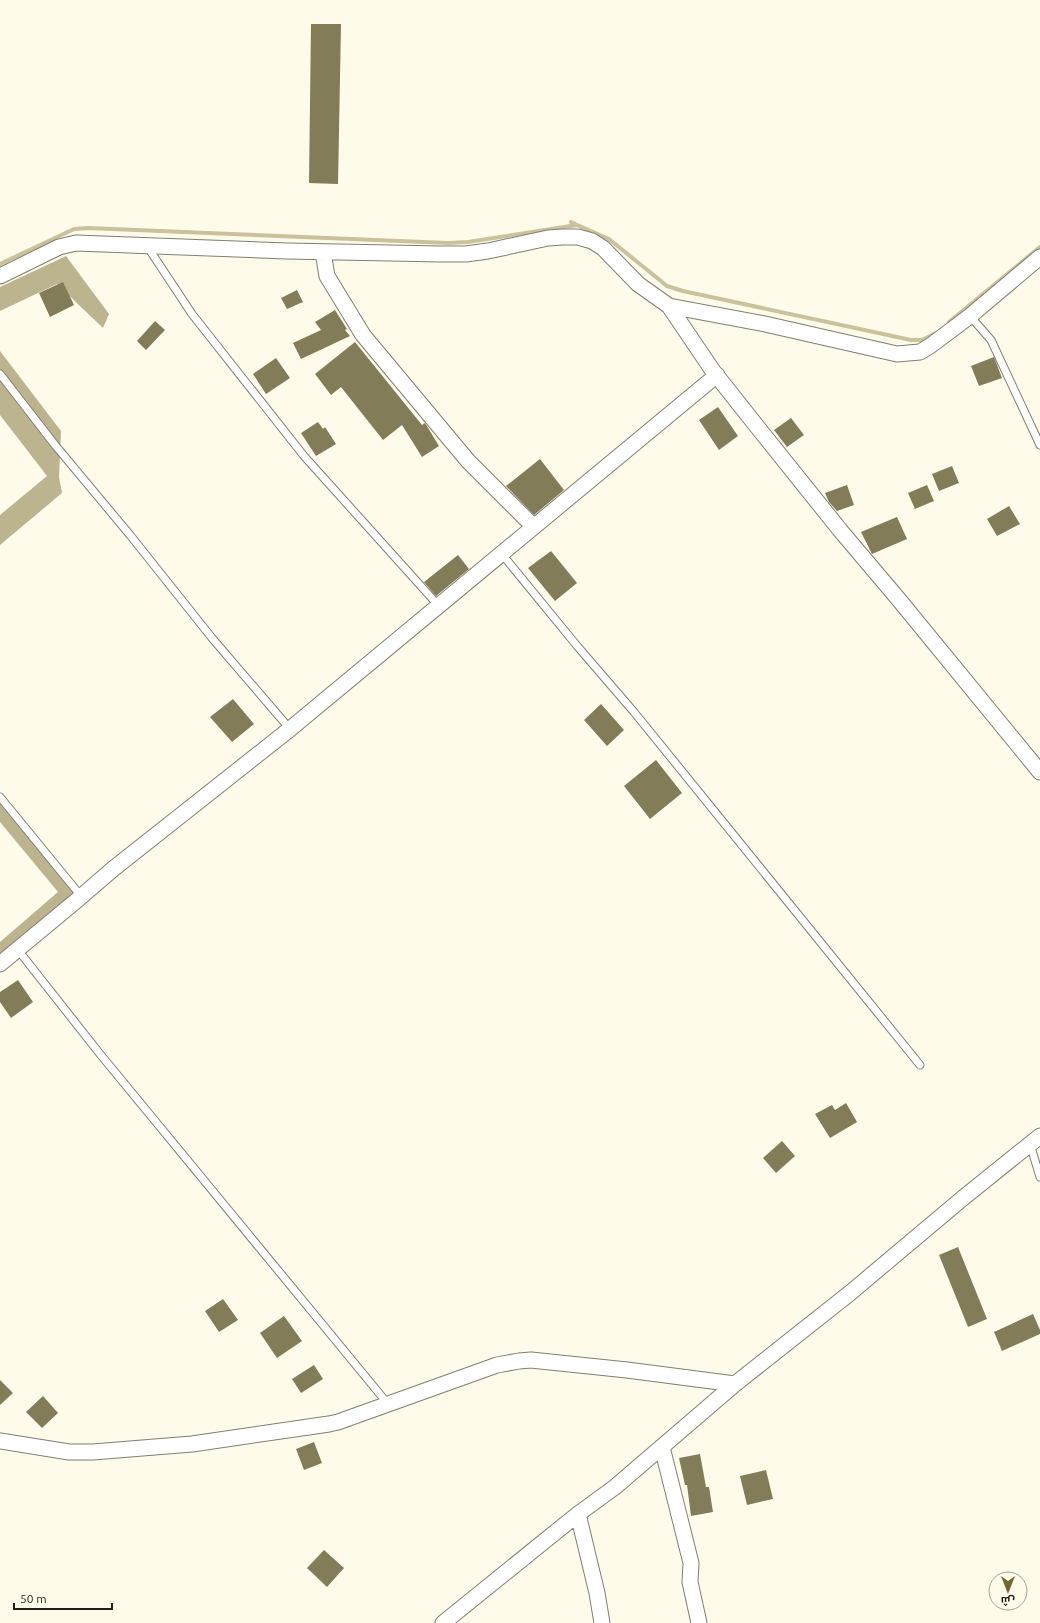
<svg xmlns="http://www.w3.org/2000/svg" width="1040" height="1623" font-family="Ubuntu,Cairo,sans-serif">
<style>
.forest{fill:#bcb48f}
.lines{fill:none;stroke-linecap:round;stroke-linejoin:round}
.stream{stroke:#c9c29c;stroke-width:4}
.building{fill:#837c58}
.lane-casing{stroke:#817f70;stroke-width:9}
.street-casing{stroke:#817f70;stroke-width:17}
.lane{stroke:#fff;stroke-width:7}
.street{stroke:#fff;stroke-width:15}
</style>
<rect width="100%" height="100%" fill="#fefbeb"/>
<!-- forest -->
<path class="forest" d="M66,256L109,314L103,328L57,284L0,311V287Z
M0,351L61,431L59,477L62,493L0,545V515L47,476L0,415Z
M0,802L78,897L0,962V942L58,892L0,822Z"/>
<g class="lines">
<!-- stream -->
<path class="stream" d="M575,224L609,239L667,286L683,291L911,340H922L936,333
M0,264L74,229L88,228L448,243L468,242L577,225L571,222
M949,322L1040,247"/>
</g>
<!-- building -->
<path class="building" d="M311,24H341L338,184L309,183Z
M63,282L74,305L50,317L39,293Z
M297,290L303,302L287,309L281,298Z
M335,310L347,329L345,330L350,336L301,359L293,343L321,330L315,322Z
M155,321L165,330L146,350L137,341Z
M355,342L422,425L425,423L439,446L422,457L402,425L383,440L341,387L331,395L315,374Z
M994,357L1002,378L979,386L971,366Z
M276,358L290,378L266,394L253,374Z
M718,407L738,436L719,450L699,420Z
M791,418L804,435L787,447L774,430Z
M318,422L323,429L325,427L336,444L316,456L301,433Z
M540,459L564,490L534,515L506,486Z
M952,466L959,483L939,491L932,474Z
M847,485L854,505L837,511L829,502L825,493Z
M927,485L934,501L915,509L908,493Z
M1009,506L1020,524L997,536L987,519Z
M897,517L907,539L872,554L861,532Z
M551,551L577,583L555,601L528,568Z
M458,555L469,569L436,596L424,582Z
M233,699L254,724L232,742L210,717Z
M601,704L624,730L607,746L584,720Z
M656,760L682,793L650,819L624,786Z
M18,980L33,1002L11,1018L0,1002V992Z
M846,1103L857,1122L830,1138L815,1114L832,1105L835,1110Z
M782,1141L795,1156L776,1173L763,1158Z
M958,1247L987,1319L968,1327L939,1255Z
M223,1299L238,1320L219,1332L205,1311Z
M1033,1314L1040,1330V1334L1002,1351L994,1332Z
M284,1316L302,1341L277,1358L260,1333Z
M314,1365L323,1379L301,1393L292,1379Z
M0,1380L13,1393L0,1405Z
M43,1396L58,1413L42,1428L26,1412Z
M314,1442L322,1463L304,1470L296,1449Z
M700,1454L706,1487H709L713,1512L691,1516L687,1485H685L679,1458Z
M766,1470L773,1499L747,1505L740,1476Z
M324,1550L344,1568L327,1587L307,1568Z"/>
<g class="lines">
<defs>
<path id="lane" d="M147,246L192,314L304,456L438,605
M970,316L991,340L1040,445
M0,374L55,445L130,535L212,638L290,729
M501,553L578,647L634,712L920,1065
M0,797L81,896
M18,950L100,1054L388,1404
M1030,1144L1040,1177"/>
<path id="street" d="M323,252L327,276L363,335L468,461L534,527
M0,276L59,247L76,243L287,251L441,254H466L488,251L548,238L563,237H578L592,241L603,248L638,284L669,306L713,371L755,424L840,530L900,601L1040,772
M669,306L765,324L897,354L920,352L930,346L970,316L1040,257
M0,964L76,901L113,869L290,729L717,375
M0,1441L69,1452H93L192,1444L329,1424L338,1422L497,1365L519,1361L531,1360L627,1370L735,1384
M662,1447L691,1563L690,1582L699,1623
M578,1514L597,1593L602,1623
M443,1623L578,1514L615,1487L735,1384L850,1293L963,1198L1040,1136"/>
</defs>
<!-- lane casing -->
<use href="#lane" class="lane-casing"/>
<!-- street casing -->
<use href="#street" class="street-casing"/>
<!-- lane -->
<use href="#lane" class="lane"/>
<!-- street -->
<use href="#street" class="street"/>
</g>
<!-- north arrow -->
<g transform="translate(1008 1591) rotate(180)"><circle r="19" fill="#fefbeb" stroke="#a5a397"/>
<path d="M0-3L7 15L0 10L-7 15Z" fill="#716733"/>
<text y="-6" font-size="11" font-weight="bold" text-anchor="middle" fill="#1f1e18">ش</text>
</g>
<!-- scale -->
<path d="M14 1603v6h98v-6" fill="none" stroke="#1f1e18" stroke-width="2"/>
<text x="20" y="1603" font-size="12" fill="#1f1e18" stroke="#fefbeb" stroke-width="3" paint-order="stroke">50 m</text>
</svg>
